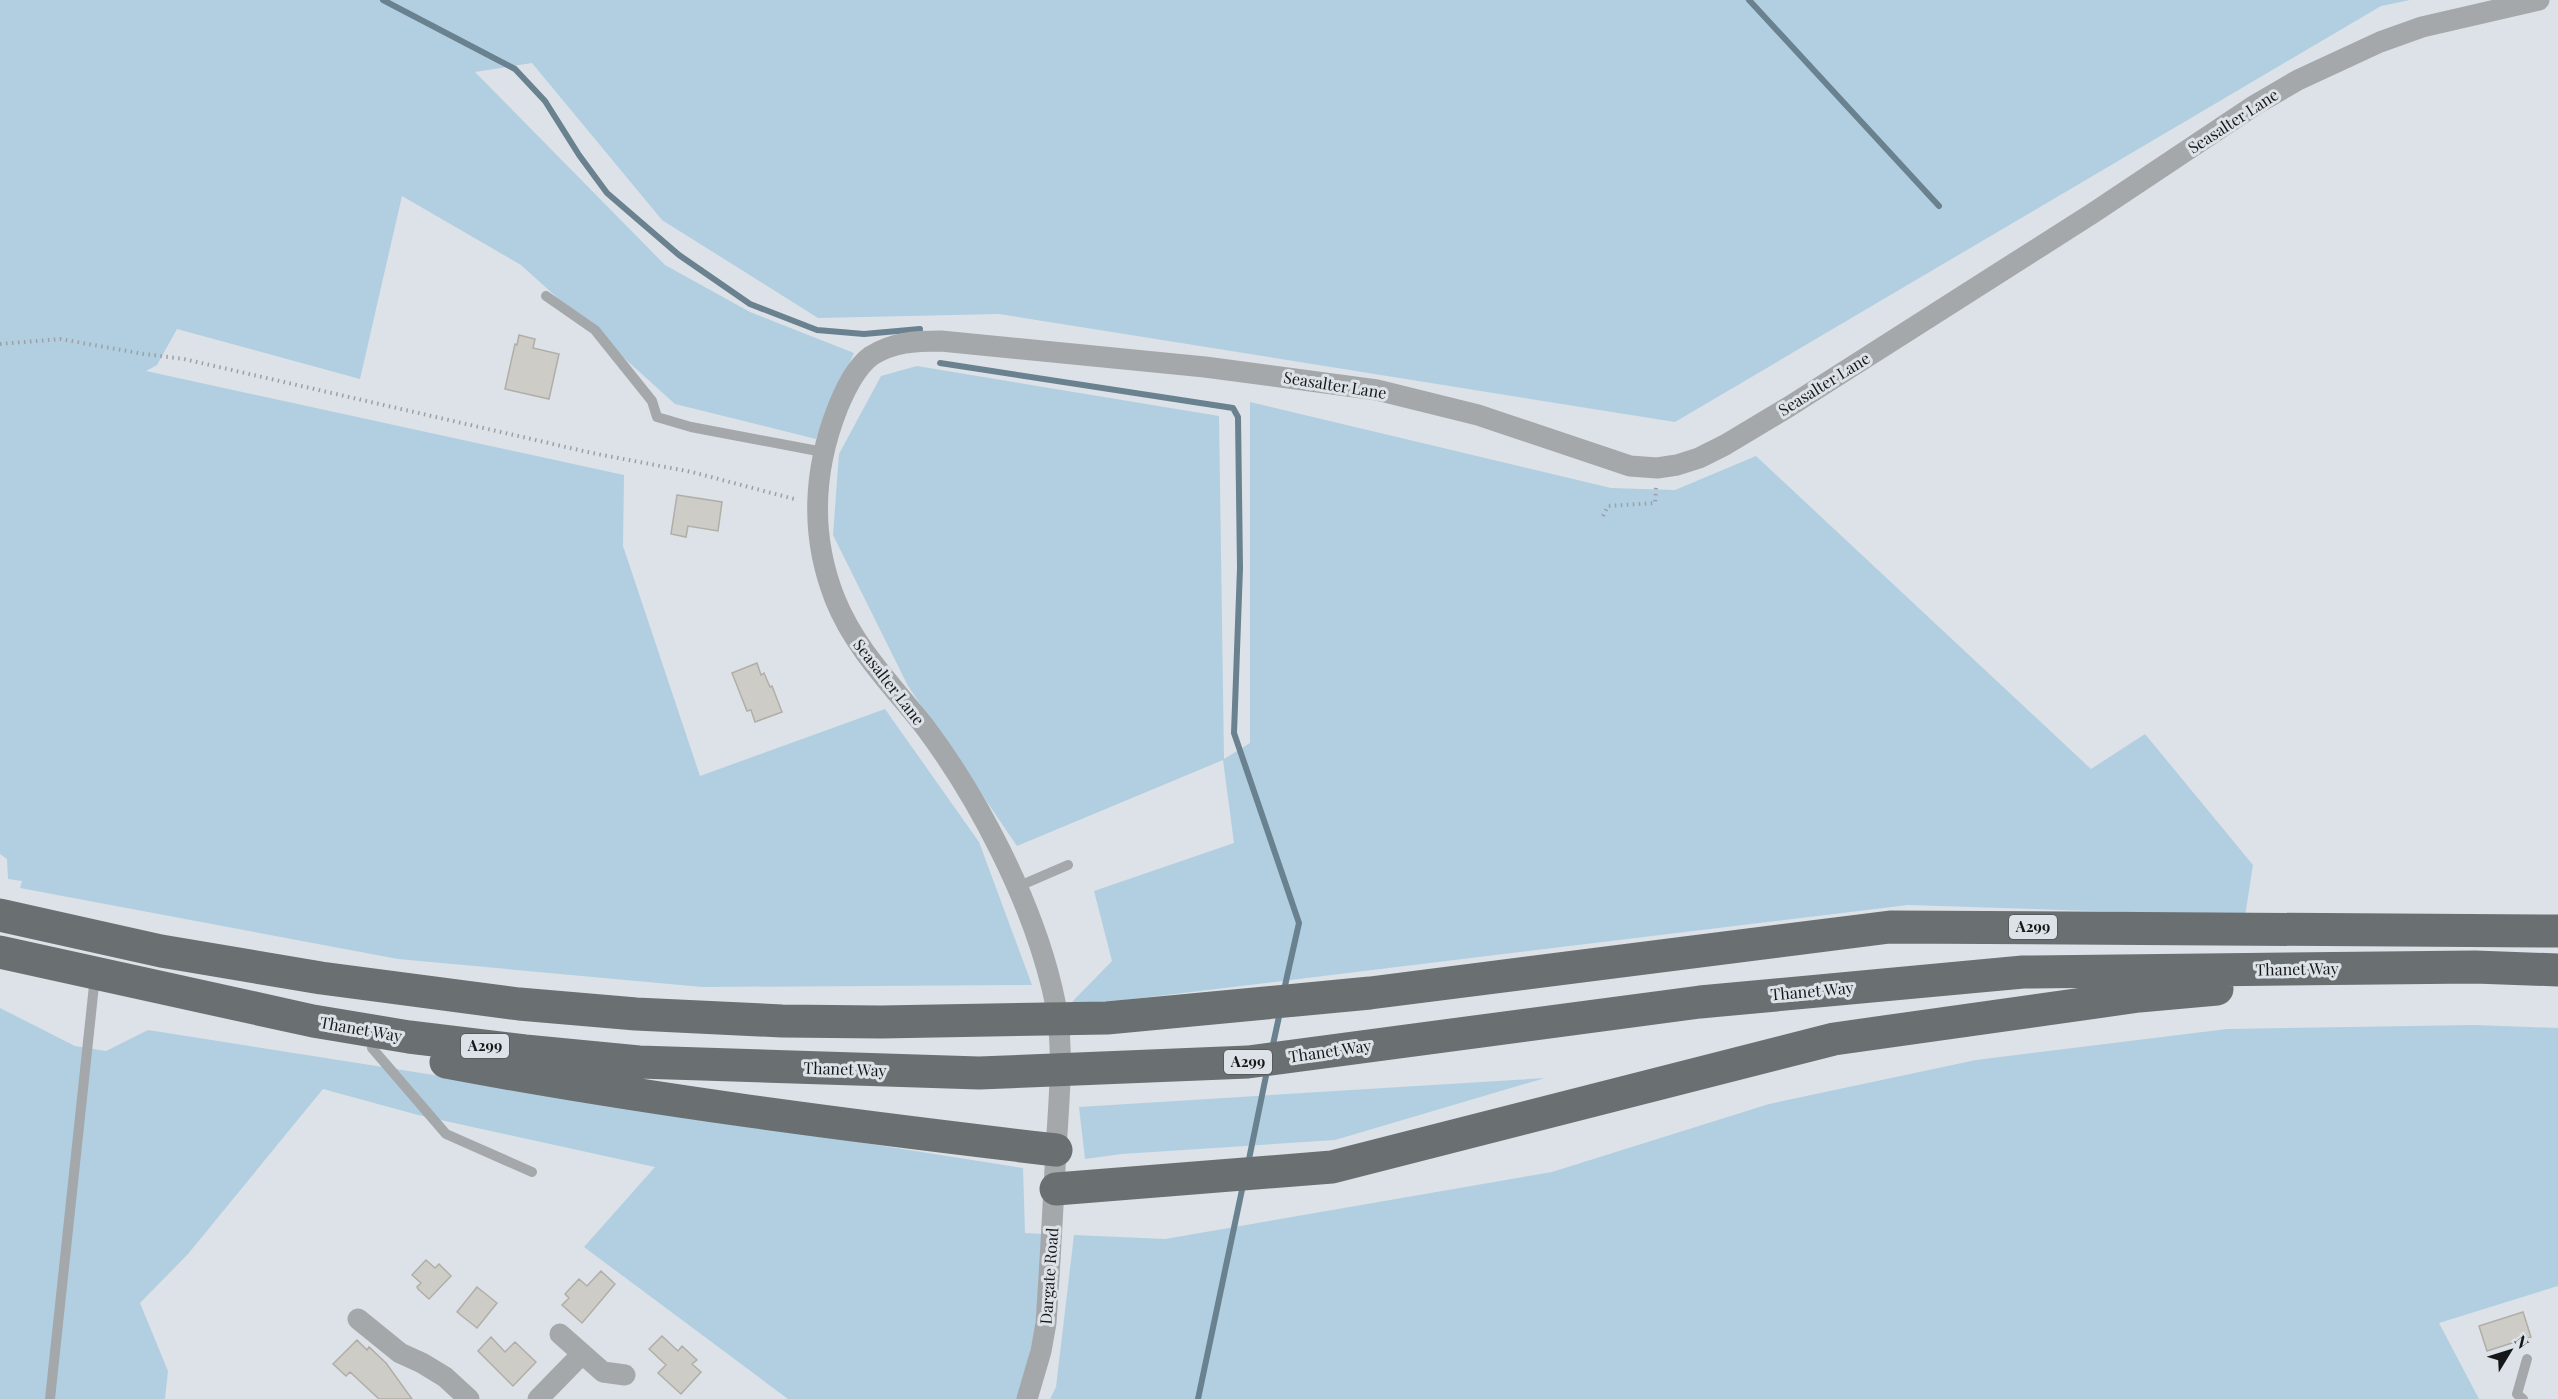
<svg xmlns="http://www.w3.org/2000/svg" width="2558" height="1399" font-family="'Playfair Display',serif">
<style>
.green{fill:#b2cfe1}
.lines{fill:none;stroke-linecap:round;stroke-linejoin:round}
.stream{stroke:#6a818f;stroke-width:6}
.building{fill:#ceccc6;stroke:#b0aea7;stroke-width:1.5}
.path{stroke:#9ca0a4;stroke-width:4;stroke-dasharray:1.5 4.5;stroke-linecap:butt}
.service{stroke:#a5a8aa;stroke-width:10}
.minor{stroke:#a5a8aa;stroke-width:21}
.trunk{stroke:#6a7072;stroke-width:33}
.labels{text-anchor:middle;stroke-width:6;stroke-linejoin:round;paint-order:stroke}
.shield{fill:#dce2e7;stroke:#515457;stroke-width:1.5}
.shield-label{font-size:15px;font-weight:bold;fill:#151719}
.street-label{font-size:16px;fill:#151719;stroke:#dce2e7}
</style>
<rect width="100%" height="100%" fill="#dce2e7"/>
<!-- green -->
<path class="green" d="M0,0H2410L2381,6L1675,422L999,314L818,318L662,220L532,63L475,72L665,265L750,312L854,353L816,439L675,404L521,265L402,196L360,379L177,329L157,365L146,371L624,475L623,546L700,776L885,709L979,842L1032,985L702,987L398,959L20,888L22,881L8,879L7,859L0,854Z
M917,366L1219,416L1224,759L1250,743V402L1611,488L1675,490L1756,456L2091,769L2145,734L2253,865L2245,916L1908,905L1067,1007L1112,961L1094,891L1234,843L1223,760L1017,846L908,686L833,535L839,454L881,376Z
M0,1008L75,1046L106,1051L148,1030L1023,1168L1025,1233L1044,1234L1035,1329L1022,1390L1018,1399H788L584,1247L655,1167L418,1115L323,1089L188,1254L140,1303L168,1371L165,1399H0Z
M2474,1025L2558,1028V1286L2439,1323L2479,1399H1050L1056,1387L1074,1235L1165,1239L1552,1172L1769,1104L1976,1060L2227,1029Z
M1545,1078L1335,1140L1122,1154L1085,1159L1079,1107Z"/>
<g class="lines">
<!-- stream -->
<path class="stream" d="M383,0L515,69L545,101L579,155L607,193L679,255L750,304L817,330L864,334L920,329
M1749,0L1939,206
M940,363L1233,408L1238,417L1240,568L1234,733L1299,923L1284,990
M1272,1049L1280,1012
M1248,1164L1267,1071
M1198,1399L1243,1185"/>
</g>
<!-- building -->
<path class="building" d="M519,335L535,339L533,348L559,354L549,399L505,389L515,344L517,345Z
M677,495L722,502L718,531L688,526L686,537L671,534Z
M757,663L761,675L764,673L770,687L772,686L782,712L755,722L751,710L747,711L732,673Z
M426,1260L435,1268L439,1264L451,1276L429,1299L418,1289L417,1287L421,1283L412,1275Z
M601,1271L615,1284L582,1323L562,1305L569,1298L565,1294L579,1279L587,1286Z
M477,1287L497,1303L477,1328L457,1312Z
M2523,1312L2531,1337L2487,1351L2479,1326Z
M662,1336L678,1351L682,1346L697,1360L692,1364L701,1372L681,1394L658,1373L666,1365L649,1349Z
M491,1337L505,1352L515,1342L536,1362L513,1386L478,1351Z
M357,1340L367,1350L369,1347L386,1363L412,1399H379L350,1372L346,1376L333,1364Z"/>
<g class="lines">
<!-- path -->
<path class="path" d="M0,344L60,339L144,354L184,359L592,453L692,472L798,500
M1603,516L1608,506L1655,503L1656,487"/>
<!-- service -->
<path class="service" d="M546,296L595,330L652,401L657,417L691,427L823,452
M1017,887L1068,865
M372,1048L446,1134L532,1172
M50,1399L95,976
M2523,1399L2517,1394L2527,1359"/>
<!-- minor -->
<path class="minor" d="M358,1319L400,1353L422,1363L445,1377L469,1399
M560,1334L603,1372L625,1375
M538,1399L582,1354
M1027,1399L1041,1351L1046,1323C1050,1265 1053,1208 1056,1150C1059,1094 1066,1043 1052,988C1031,900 979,799 925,727C892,685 855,649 835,599C810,536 813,470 838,407C845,390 855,368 871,356C893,342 915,341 941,341L1205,367L1377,390L1478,415L1630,466L1657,468L1677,465L1699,458L1725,445L1790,406L2093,213L2255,105L2298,80L2380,42L2422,27L2539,0"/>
<!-- trunk -->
<path class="trunk" d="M0,915L161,951L321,978L519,1004L636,1014L782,1021L881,1022L1107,1018L1370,993L1890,927L2558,931
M0,952L313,1021L409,1037L525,1051L639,1062L979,1073L1248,1062L1700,1002L2023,972L2475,967L2558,970
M446,1062C648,1100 852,1126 1056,1150
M1056,1189L1332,1167L1834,1039L2139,996L2217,989"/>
</g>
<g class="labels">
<!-- shield labels -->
<g class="shield">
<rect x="2009" y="915" width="48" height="24" rx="4.5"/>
<rect x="461" y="1034" width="48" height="24" rx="4.5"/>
<rect x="1224" y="1050" width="48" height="24" rx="4.5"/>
</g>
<g class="shield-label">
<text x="2033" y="932">A299</text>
<text x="485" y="1051">A299</text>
<text x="1248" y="1067">A299</text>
</g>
<!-- street labels -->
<g class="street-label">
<text transform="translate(2233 121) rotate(-33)" y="6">Seasalter Lane</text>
<text transform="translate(1824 384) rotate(-32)" y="6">Seasalter Lane</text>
<text transform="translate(1335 385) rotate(9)" y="6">Seasalter Lane</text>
<text transform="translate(889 682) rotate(52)" y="6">Seasalter Lane</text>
<text transform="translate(2297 969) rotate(-1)" y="6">Thanet Way</text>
<text transform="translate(1812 991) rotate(-5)" y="6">Thanet Way</text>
<text transform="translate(361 1029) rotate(10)" y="6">Thanet Way</text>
<text transform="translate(1330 1051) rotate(-8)" y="6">Thanet Way</text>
<text transform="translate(845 1069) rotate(2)" y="6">Thanet Way</text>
<text transform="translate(1049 1276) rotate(-86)" y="6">Dargate Road</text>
</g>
</g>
<!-- north arrow -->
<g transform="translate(2510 1351) rotate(52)" stroke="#dce2e7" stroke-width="4.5" paint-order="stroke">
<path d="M0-4.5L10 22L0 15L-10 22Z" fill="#151719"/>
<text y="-9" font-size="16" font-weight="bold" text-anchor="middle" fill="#151719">N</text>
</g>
</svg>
